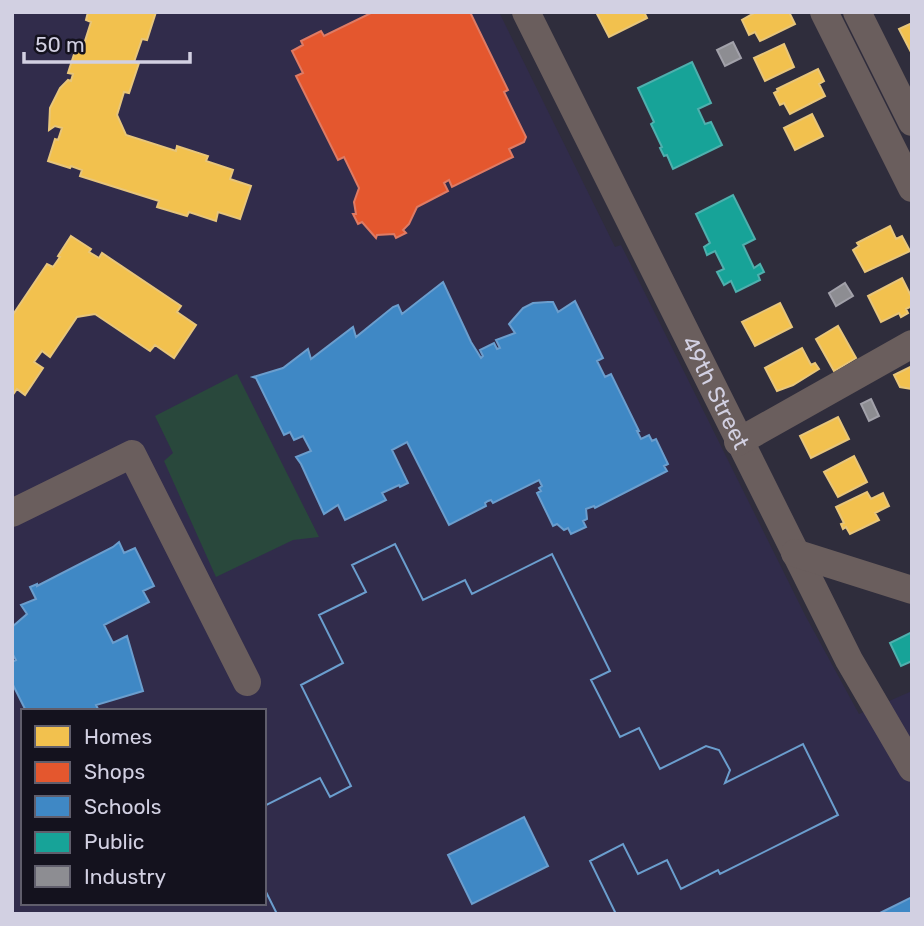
<svg xmlns="http://www.w3.org/2000/svg" width="924" height="926" font-family="Rubik,sans-serif">
<style>
.built{fill:#312c4b;fill-rule:evenodd}
.green{fill:#29483c}
.homes{fill:#f2c14e;stroke:#e8c67a;stroke-width:2}
.shops{fill:#e4572e;stroke:#df7b64;stroke-width:2}
.schools{fill:#3f88c5;stroke:#6b9ece;stroke-width:2;fill-rule:evenodd}
.public{fill:#17a398;stroke:#4fb0ae;stroke-width:2}
.industry{fill:#8d8d92;stroke:#a2a1aa;stroke-width:2}
.lines{fill:none;stroke-linecap:round;stroke-linejoin:round}
.minor{stroke:#6a5e5d;stroke-width:28}
.labels{text-anchor:middle;stroke-width:7;stroke-linejoin:round;paint-order:stroke}
.street-label{font-size:23px;fill:#d2d0e2;stroke:#14121e}
</style>
<rect width="100%" height="100%" fill="#2f2d3c"/>
<!-- built -->
<path class="built" d="M12,12H499L615,247L621,245L805,615L859,714L912,691V914H12ZM23,711H264V903H23Z"/>
<!-- green -->
<path class="green" d="M237,374L319,537L293,540L216,577L164,461L173,453L155,416Z"/>
<!-- homes -->
<path class="homes" d="M88,12H156L147,40L142,39L134,62L139,63L129,93L124,92L117,115L126,135L176,151L177,146L208,156L206,161L233,170L230,179L251,186L240,219L218,212L216,221L189,212L187,216L157,207L159,201L80,176L82,170L71,166L70,168L48,161L55,139L58,140L62,128L55,126L49,130L50,108L60,88L68,80L71,81L73,74L68,73L78,42L84,44L91,22L86,20Z
M596,12H644L647,18L609,37Z
M756,12H789L795,24L760,41L755,32L749,35L742,20Z
M912,23V54L899,29Z
M784,44L794,67L765,81L754,58Z
M818,69L824,81L819,84L825,96L790,114L784,103L780,105L774,93L778,91L777,89Z
M812,114L823,136L795,150L784,128Z
M890,226L896,239L902,236L910,251L865,272L853,250L859,246L857,243Z
M71,236L91,249L89,252L99,258L102,253L181,306L177,312L196,325L174,358L155,345L150,351L95,314L77,317L50,357L42,351L34,362L43,368L25,395L17,389L12,396V316L47,264L53,267L60,257L58,256Z
M902,278L912,298V306L906,309L908,313L901,317L899,313L881,322L868,296Z
M780,303L792,327L755,346L742,322Z
M838,326L856,358L834,371L816,339Z
M802,348L811,365L815,363L819,369L793,385L777,391L765,368Z
M912,366V389L900,387L894,375Z
M838,417L849,439L811,458L800,436Z
M854,456L867,482L838,497L824,472Z
M867,492L871,499L883,493L889,506L875,513L879,520L850,534L846,527L843,529L841,524L844,523L836,507Z"/>
<!-- shops -->
<path class="shops" d="M373,12H470L508,90L504,92L526,137L524,142L509,149L513,157L452,187L449,180L444,183L448,191L417,207L409,224L403,230L406,233L396,238L394,234L377,235L376,238L362,222L358,224L353,214H356L354,202L359,188L344,157L338,160L296,76L303,73L292,51L303,45L301,41L321,31L324,36Z"/>
<!-- schools -->
<path class="schools" d="M443,282L471,342L481,358L483,356L480,350L494,343L497,349L500,348L496,340L515,333L509,324L523,308L533,303L548,302H553L558,312L575,301L603,358L597,361L605,377L611,374L639,431H637L641,439L649,435L652,441L656,439L668,464L664,466L667,471L595,508L594,506L586,509L587,519L583,521L586,527L571,534L568,528L564,530L557,524L553,526L537,493L541,491L539,488L542,486L539,480L493,503L491,500L488,501L485,503L486,506L449,525L407,442L392,450L408,483L400,487L399,485L382,493L386,500L345,520L338,505L324,514L301,464L296,457L311,451L303,436L294,440L290,432L284,435L256,378L253,377L283,368L308,349L311,359L353,327L356,337L393,307L398,305L402,314Z
M119,542L124,553L135,548L154,586L143,591L149,602L104,625L113,643L127,636L143,691L96,705L99,711H26L12,683V662L16,660L12,653V627L27,614L21,605L36,599L30,587L37,584V586L113,547Z
M395,544L423,600L465,580L472,594L552,554L610,671L591,680L620,737L639,728L660,769L706,746L719,750L730,770L725,783L803,744L838,815L720,874L718,870L681,889L667,860L638,874L623,844L590,861L616,914H277L264,888V806L320,778L330,797L351,786L301,685L343,663L319,615L366,592L352,565ZM524,817L548,866L472,904L448,855Z
M395,544L423,600L465,580L472,594L552,554L610,671L591,680L620,737L639,728L660,769L706,746L719,750L730,770L725,783L803,744L838,815L720,874L718,870L681,889L667,860L638,874L623,844L590,861L616,914H277L264,888V806L320,778L330,797L351,786L301,685L343,663L319,615L366,592L352,565Z
M912,897V914H878Z"/>
<!-- public -->
<path class="public" d="M692,62L711,103L698,109L705,124L711,122L722,145L673,169L667,155L664,156L660,148L662,147L651,124L654,122L638,88Z
M733,195L755,239L743,245L754,268L760,264L764,272L758,275L760,280L736,292L731,281L724,285L717,272L724,269L715,251L707,255L704,247L710,243L696,214Z
M912,632V661L901,666L890,643Z"/>
<!-- industry -->
<path class="industry" d="M733,42L741,58L725,66L717,50Z
M845,283L853,296L836,306L829,293Z
M871,399L879,416L869,421L861,404Z"/>
<g class="lines">
<!-- minor -->
<g class="minor">
<path id="s1" d="M526,12L849,660L912,768"/>
<path d="M824,12L912,188"/>
<path d="M857,12L912,122"/>
<path d="M738,442L912,344"/>
<path d="M12,513L132,454L247,682"/>
<path d="M795,553L912,590"/>
</g>
</g>
<g class="labels">
<!-- street labels -->
<g class="street-label">
<text dy="8" stroke="none"><textPath href="#s1" startOffset="425">49th Street</textPath></text>
</g>
</g>
<!-- border -->
<rect width="924" height="926" fill="none" stroke="#d2d0e2" stroke-width="28"/>
<!-- legend -->
<rect x="21" y="709" width="245" height="196" fill="#14121e" stroke="#605e6c" stroke-width="2"/>
<rect x="35" y="726" width="35" height="21" fill="#f2c14e" stroke="#605e6c" stroke-width="2"/>
<text x="84" y="744" font-size="21" fill="#d2d0e2">Homes</text>
<rect x="35" y="762" width="35" height="21" fill="#e4572e" stroke="#605e6c" stroke-width="2"/>
<text x="84" y="779" font-size="21" fill="#d2d0e2">Shops</text>
<rect x="35" y="796" width="35" height="21" fill="#3f88c5" stroke="#605e6c" stroke-width="2"/>
<text x="84" y="814" font-size="21" fill="#d2d0e2">Schools</text>
<rect x="35" y="832" width="35" height="21" fill="#17a398" stroke="#605e6c" stroke-width="2"/>
<text x="84" y="849" font-size="21" fill="#d2d0e2">Public</text>
<rect x="35" y="866" width="35" height="21" fill="#8d8d92" stroke="#605e6c" stroke-width="2"/>
<text x="84" y="884" font-size="21" fill="#d2d0e2">Industry</text>
<!-- scale -->
<path d="M24 52v10h166v-10" fill="none" stroke="#d2d0e2" stroke-width="3.5"/>
<text x="35" y="52" font-size="21" fill="#d2d0e2" stroke="#14121e" stroke-width="5" paint-order="stroke">50 m</text>
</svg>
